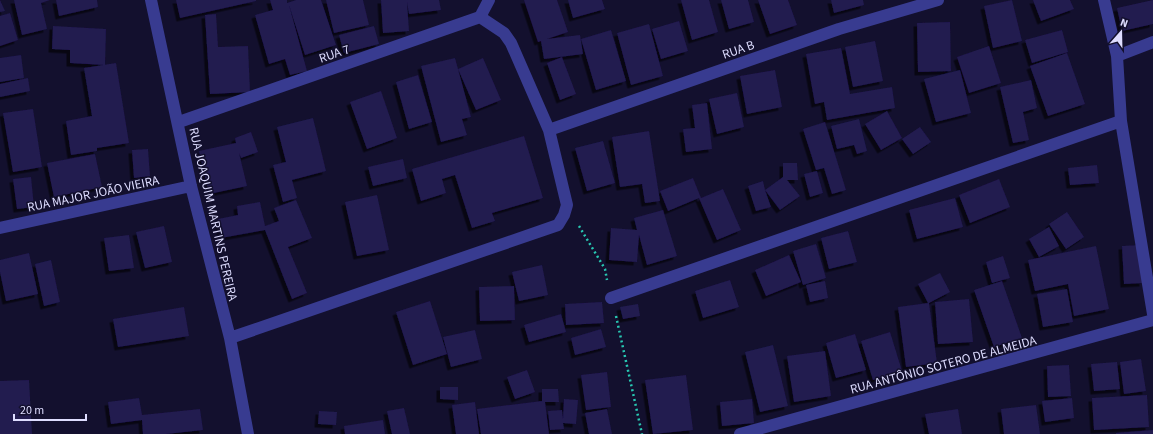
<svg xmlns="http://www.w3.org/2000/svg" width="1153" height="434" font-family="'Source Sans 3',sans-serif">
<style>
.building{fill:#211a50;filter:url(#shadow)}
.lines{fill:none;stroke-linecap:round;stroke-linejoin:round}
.path{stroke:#28c8b2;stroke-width:2.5;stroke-dasharray:2 3;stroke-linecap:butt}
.street{stroke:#383b90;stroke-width:12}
.labels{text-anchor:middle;stroke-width:3;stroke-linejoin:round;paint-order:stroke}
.street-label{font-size:13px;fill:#deddff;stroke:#13102e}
</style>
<defs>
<filter id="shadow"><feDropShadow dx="-3.5" dy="3.5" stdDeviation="0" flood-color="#0009"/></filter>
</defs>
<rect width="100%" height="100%" fill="#13102e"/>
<!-- building -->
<path class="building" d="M0,0L5,11L0,12Z
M14,0H50L41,3L47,29L22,35Z
M56,0H97L98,7L59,16Z
M176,0H256V1L180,18Z
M270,0H287V3L296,0H321L336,45L305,55L289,5L307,71L290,75L285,59L269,64L255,15L273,10Z
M326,0H363L369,25L334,33Z
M381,0H439L441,10L409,14L407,2L409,31L383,33Z
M524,0H557L568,32L547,39L580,35L583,54L544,59L541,41L538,42Z
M568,0H602L605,9L573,18Z
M681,0H709L718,32L692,40Z
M721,0H748L754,22L729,29Z
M758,0H788L797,25L770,34Z
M831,0H863L864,5L834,13Z
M1012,0L1022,41L993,48L984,6Z
M1033,0H1070L1074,9L1041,21Z
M1153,0V24L1122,31L1117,8Z
M10,13L18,40L0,46V16Z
M216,14L218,47L248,46L250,92L210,94L205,15Z
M679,21L688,51L661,59L652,29Z
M950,22L951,71L918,72L917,23Z
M649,24L663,76L631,85L617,33Z
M53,26L106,29L105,65L70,63V50L52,49Z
M374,26L379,44L344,53L339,35Z
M611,30L626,81L596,90L581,39Z
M1062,30L1068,52L1032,63L1025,40Z
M875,41L883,81L853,87L845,47Z
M989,46L1001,83L969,93L957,57Z
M841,48L850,94L892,87L895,108L827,120L824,102L815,104L806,54Z
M1067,53L1085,104L1048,116L1030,66Z
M21,55L24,78L0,82V58Z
M562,57L576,94L560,100L547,63Z
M455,58L471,117L462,119L467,135L441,142L421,66Z
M483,58L501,100L476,110L458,69Z
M116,63L129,143L97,148V151L71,155L66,121L92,116L84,68Z
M775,70L782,107L747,114L740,76Z
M960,70L971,113L936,122L924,79Z
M418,75L432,122L409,129L396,82Z
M28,78L30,91L0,97V84Z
M1031,80L1037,108L1023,112L1029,140L1013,143L1000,87Z
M381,91L397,138L367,149L350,102Z
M737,93L744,127L717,134L709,99Z
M707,103L712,149L686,152L683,129L695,128L692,105Z
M33,109L42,167L13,172L3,113Z
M887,111L902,138L881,150L865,124Z
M313,118L326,171L292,180L297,198L283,202L273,165L286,162L277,127Z
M859,119L867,151L857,154L854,145L837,149L831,126Z
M825,122L846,190L832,194L824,168L816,170L803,129Z
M920,127L931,142L913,154L902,139Z
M649,131L660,201L645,203L642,184L620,187L612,137Z
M251,132L258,152L241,158L239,153L247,186L209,194L199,151L236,143L235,138Z
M524,136L543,198L492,213L495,221L472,228L455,175L442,179L446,193L421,201L412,169Z
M603,141L615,183L587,191L575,148Z
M148,149L150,176L134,178L132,150Z
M95,154L102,187L54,197L47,163Z
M403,159L407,178L373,186L368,167Z
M783,163H797L798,180H787L800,196L780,210L765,190L771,207L756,211L748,186L763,181L765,190L783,177Z
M1097,165L1099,183L1070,185L1068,168Z
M817,171L823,193L810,197L804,174Z
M31,177L34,207L17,209L13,179Z
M693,178L701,198L723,189L741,230L717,240L699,198L668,211L660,191Z
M999,179L1010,207L970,223L959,195Z
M377,195L389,250L357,256L345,202Z
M955,198L963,227L917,239L909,210Z
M296,200L312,238L288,247L307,293L292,299L265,230L221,238L218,219L238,215L237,206L260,202L265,226L279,221L274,208Z
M663,210L677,256L647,265L639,235L637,262L609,260L611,228L637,230L634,218Z
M1067,212L1084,237L1066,249L1049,224Z
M164,226L172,262L145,268L136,232Z
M1049,227L1059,246L1039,257L1029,239Z
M848,231L857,262L829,269L821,238Z
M129,235L134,268L109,271L104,238Z
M816,244L826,278L803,285L793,251Z
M1141,245L1143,283L1124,284L1122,246Z
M1096,246L1109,309L1074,316L1068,284L1035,291L1028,260Z
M29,253L38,294L6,301L0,272V260Z
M789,255L801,282L766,296L755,270Z
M1003,256L1010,278L992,283L986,262Z
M51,260L60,302L44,306L35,264Z
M542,265L548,295L519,301L512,272Z
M940,273L950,292L929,303L937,363L906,367L898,307L928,303L918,284Z
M730,280L739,307L703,318L695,291Z
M825,281L828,298L810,302L806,285Z
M1002,281L1022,338L994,347L974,290Z
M514,286L515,320L480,321L479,287Z
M1067,289L1073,322L1043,327L1037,294Z
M969,299L973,342L938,344L935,302Z
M430,301L447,354L413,365L396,312Z
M602,302L604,323L566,325L565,304Z
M638,304L640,316L623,319L620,307Z
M184,307L189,336L118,347L113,319Z
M561,314L566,332L529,342L524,325Z
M601,329L606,347L575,355L571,338Z
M475,330L482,359L451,367L443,337Z
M890,332L902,371L873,380L861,341Z
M855,334L866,370L836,378L826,343Z
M773,345L788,406L760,412L745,352Z
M825,351L831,396L794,402L787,356Z
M1141,359L1146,391L1124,394L1120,362Z
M1117,362L1120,389L1094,391L1091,364Z
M1069,365L1071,396L1048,397L1047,366Z
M527,370L535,392L515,399L507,377Z
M607,372L611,407L586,410L581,375Z
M686,375L693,430L653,434L645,380Z
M29,380L32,434H0V381Z
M440,387H458V400L440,399Z
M542,389H558L559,402H545L549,434H481L477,409L542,401Z
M1147,395L1149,427L1094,430L1092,398Z
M139,398L142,415L200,409L203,430L166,434H143L142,420L111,424L108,402Z
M1072,398L1074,418L1045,422L1042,401Z
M564,399L578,400L576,424L563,423L564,429L550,430L548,411L562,410L563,419Z
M752,399L754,423L722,426L720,402Z
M475,402L479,434H456L452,405Z
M1036,405L1040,434H1004L1001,409Z
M404,408L410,434H392L387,411Z
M607,409L612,434H589L585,413Z
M958,409L962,434H929L925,414Z
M319,411L337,412L336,425L318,424Z
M383,420L385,434H345L344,426Z
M1153,430V434H1116V433Z"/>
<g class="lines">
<!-- path -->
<path class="path" d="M579,226L605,269L607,280
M616,316L642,434"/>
<!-- street -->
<path class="street" d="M151,0L191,186L230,338L248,434
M1104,0L1117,56L1121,121L1153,314
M1117,56L1153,42
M179,122L480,17L489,0
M549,130L839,29L938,0
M0,228L191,186
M611,298L1121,121
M230,338L558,225L564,215L567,205L549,130L511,43L504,33L480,17
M740,434L1153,320"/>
</g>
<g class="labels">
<!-- street labels -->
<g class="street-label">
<text transform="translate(738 49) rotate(-19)" y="5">RUA B</text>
<text transform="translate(334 53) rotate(-19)" y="5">RUA 7</text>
<text transform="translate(93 193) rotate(-12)" y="5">RUA MAJOR JOÃO VIEIRA</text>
<text transform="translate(214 214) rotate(77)" y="5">RUA JOAQUIM MARTINS PEREIRA</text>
<text transform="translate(943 364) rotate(-15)" y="5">RUA ANTÔNIO SOTERO DE ALMEIDA</text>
</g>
</g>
<!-- north arrow -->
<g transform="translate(1121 32) rotate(20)" stroke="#13102e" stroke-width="3" paint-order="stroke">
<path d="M0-3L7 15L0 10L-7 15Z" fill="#deddff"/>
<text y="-6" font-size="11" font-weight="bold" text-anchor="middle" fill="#deddff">N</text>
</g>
<!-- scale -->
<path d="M14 414v6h72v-6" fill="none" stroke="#deddff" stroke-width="2"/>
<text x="20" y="414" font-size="12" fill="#deddff" stroke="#13102e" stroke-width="3" paint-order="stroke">20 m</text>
</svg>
